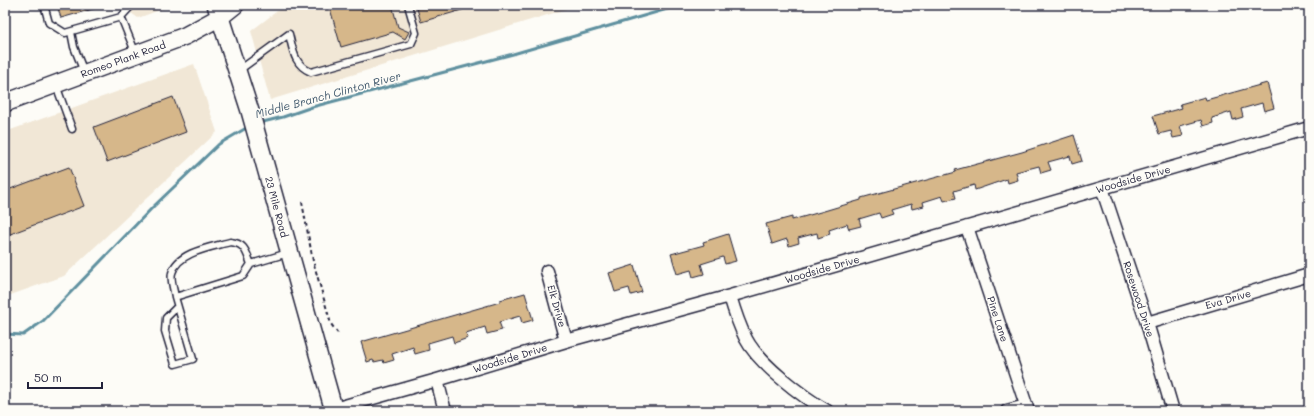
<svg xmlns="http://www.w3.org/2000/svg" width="1314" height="416" font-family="Mali,sans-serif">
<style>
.built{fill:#f1e7d6}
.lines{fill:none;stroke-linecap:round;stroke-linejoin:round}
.stream{stroke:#5f909f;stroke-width:3}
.building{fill:#d6b78a;stroke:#22223b}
.service-casing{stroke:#22223b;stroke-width:9}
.minor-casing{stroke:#22223b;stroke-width:15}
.secondary-casing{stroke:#22223b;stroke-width:20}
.path{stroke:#22223b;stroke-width:2;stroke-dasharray:4 3;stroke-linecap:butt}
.service{stroke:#fdfcf7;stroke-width:6}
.minor{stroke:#fdfcf7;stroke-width:12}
.secondary{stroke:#fdfcf7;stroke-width:17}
.labels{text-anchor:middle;stroke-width:3;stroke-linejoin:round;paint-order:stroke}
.street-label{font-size:10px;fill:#22223b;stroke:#fdfcf7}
.water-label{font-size:11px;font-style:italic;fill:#41596d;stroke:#fdfcf7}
</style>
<rect width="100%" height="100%" fill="#fdfcf7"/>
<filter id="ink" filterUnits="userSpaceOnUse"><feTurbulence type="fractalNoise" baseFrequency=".025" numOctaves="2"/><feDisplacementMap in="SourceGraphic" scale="8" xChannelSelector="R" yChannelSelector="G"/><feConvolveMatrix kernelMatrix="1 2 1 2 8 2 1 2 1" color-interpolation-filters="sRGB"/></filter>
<g filter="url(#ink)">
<!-- built -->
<path class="built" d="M120,5H173L138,18Z
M285,5H580L270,100L251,31Z
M194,64L217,132L64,276L5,297V132Z"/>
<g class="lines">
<!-- stream -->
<path class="stream" d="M259,123L283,117L312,107L513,54L681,5
M5,334L23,335L43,321L153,207L219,144L248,127"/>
</g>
<!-- building -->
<path class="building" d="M57,5H100V7L61,18Z
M329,5H392L398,27L409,32L405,39L393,32L341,47Z
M416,5H472V7L421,22Z
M1267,83L1274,108L1264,111L1262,103L1241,109L1243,117L1233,120L1231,112L1212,118L1213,123L1203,126L1201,120L1180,126L1183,136L1173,138L1171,131L1159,134L1153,116L1182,108L1180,104L1205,97L1206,100Z
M173,97L186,132L107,162L94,127Z
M1074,135L1082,161L1072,164L1070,156L1048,162L1051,170L1041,173L1039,166L1016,172L1018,180L1008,183L1007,179L975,190L974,185L954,191L956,198L944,201L942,196L923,202L924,206L912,209L911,204L891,210L893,214L881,218L879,213L859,219L861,226L849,229L847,224L829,230L830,234L818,238L817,233L798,238L799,243L789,246L787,239L772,244L766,224L792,217V220L824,211L861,200V198L956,172L955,170L1022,152Z
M69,167L84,206L5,236V191Z
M728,234L736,261L725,264L723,257L701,264L704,274L693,277L691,270L677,274L671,254L704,245L703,242Z
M634,265L642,292L631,295L629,288L615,292L609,273Z
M525,293L533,320L522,323L520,316L499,322L502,330L487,334L485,327L466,333L468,338L454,343L452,336L428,343L429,350L415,354L413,347L392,354L394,360L384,363L383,360L374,362L373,360L367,362L361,342L500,302V300Z"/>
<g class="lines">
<defs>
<path id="service" d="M44,5L49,23L65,33L121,17L132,5
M121,17L136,54
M71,32L74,47L84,72
M238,71L289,34C293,50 294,65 311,72L411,44L416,33L408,5
M56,85L72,129
M175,297C174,290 170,279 172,273C177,252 212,247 230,242C245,243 246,252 251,264
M177,307L166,318L165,331L175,364L193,359L175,297L243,276L251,264L288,253"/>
<path id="minor" d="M1102,188L1147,323L1173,411
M967,227L1028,411
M547,271L566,341
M730,296C734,310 739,325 746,339C759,364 803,397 827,411
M1147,323L1309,275
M437,380L445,411
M334,409L437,380L566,341L730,296L1309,128
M1007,411L1026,406"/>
<path id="secondary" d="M216,5L250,111L334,411
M5,103L185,36L220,17L235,5"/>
</defs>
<!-- service casing -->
<use href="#service" class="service-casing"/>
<!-- minor casing -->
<use href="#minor" class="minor-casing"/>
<!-- secondary casing -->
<use href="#secondary" class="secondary-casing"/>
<!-- path -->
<path class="path" d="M302,202L313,261L331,324L339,335"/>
<!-- service -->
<use href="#service" class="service"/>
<!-- minor -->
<use href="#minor" class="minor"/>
<!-- secondary -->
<use href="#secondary" class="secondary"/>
</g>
</g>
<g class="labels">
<!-- street labels -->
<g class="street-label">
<text transform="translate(123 59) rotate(-20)" y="4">Romeo Plank Road</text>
<text transform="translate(1133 179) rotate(-16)" y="4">Woodside Drive</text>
<text transform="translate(277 207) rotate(75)" y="4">23 Mile Road</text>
<text transform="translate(822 269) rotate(-16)" y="4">Woodside Drive</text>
<text transform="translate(1139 299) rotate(72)" y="4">Rosewood Drive</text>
<text transform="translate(1228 299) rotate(-16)" y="4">Eva Drive</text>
<text transform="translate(557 306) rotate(74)" y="4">Elk Drive</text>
<text transform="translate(998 319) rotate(72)" y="4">Pine Lane</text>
<text transform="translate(510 358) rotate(-17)" y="4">Woodside Drive</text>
</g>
<!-- water labels -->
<g class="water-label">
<text transform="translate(328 95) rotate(-15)" y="4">Middle Branch Clinton River</text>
</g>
</g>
<!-- margin -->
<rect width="1314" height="416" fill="none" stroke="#fdfcf7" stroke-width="20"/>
<rect x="10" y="10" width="1294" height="396" fill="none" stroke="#22223b" stroke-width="1.5" filter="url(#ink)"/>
<!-- scale -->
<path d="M28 382v6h74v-6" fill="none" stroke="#22223b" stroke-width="2"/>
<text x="34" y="382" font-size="12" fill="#22223b" stroke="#fdfcf7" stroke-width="3" paint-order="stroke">50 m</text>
</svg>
